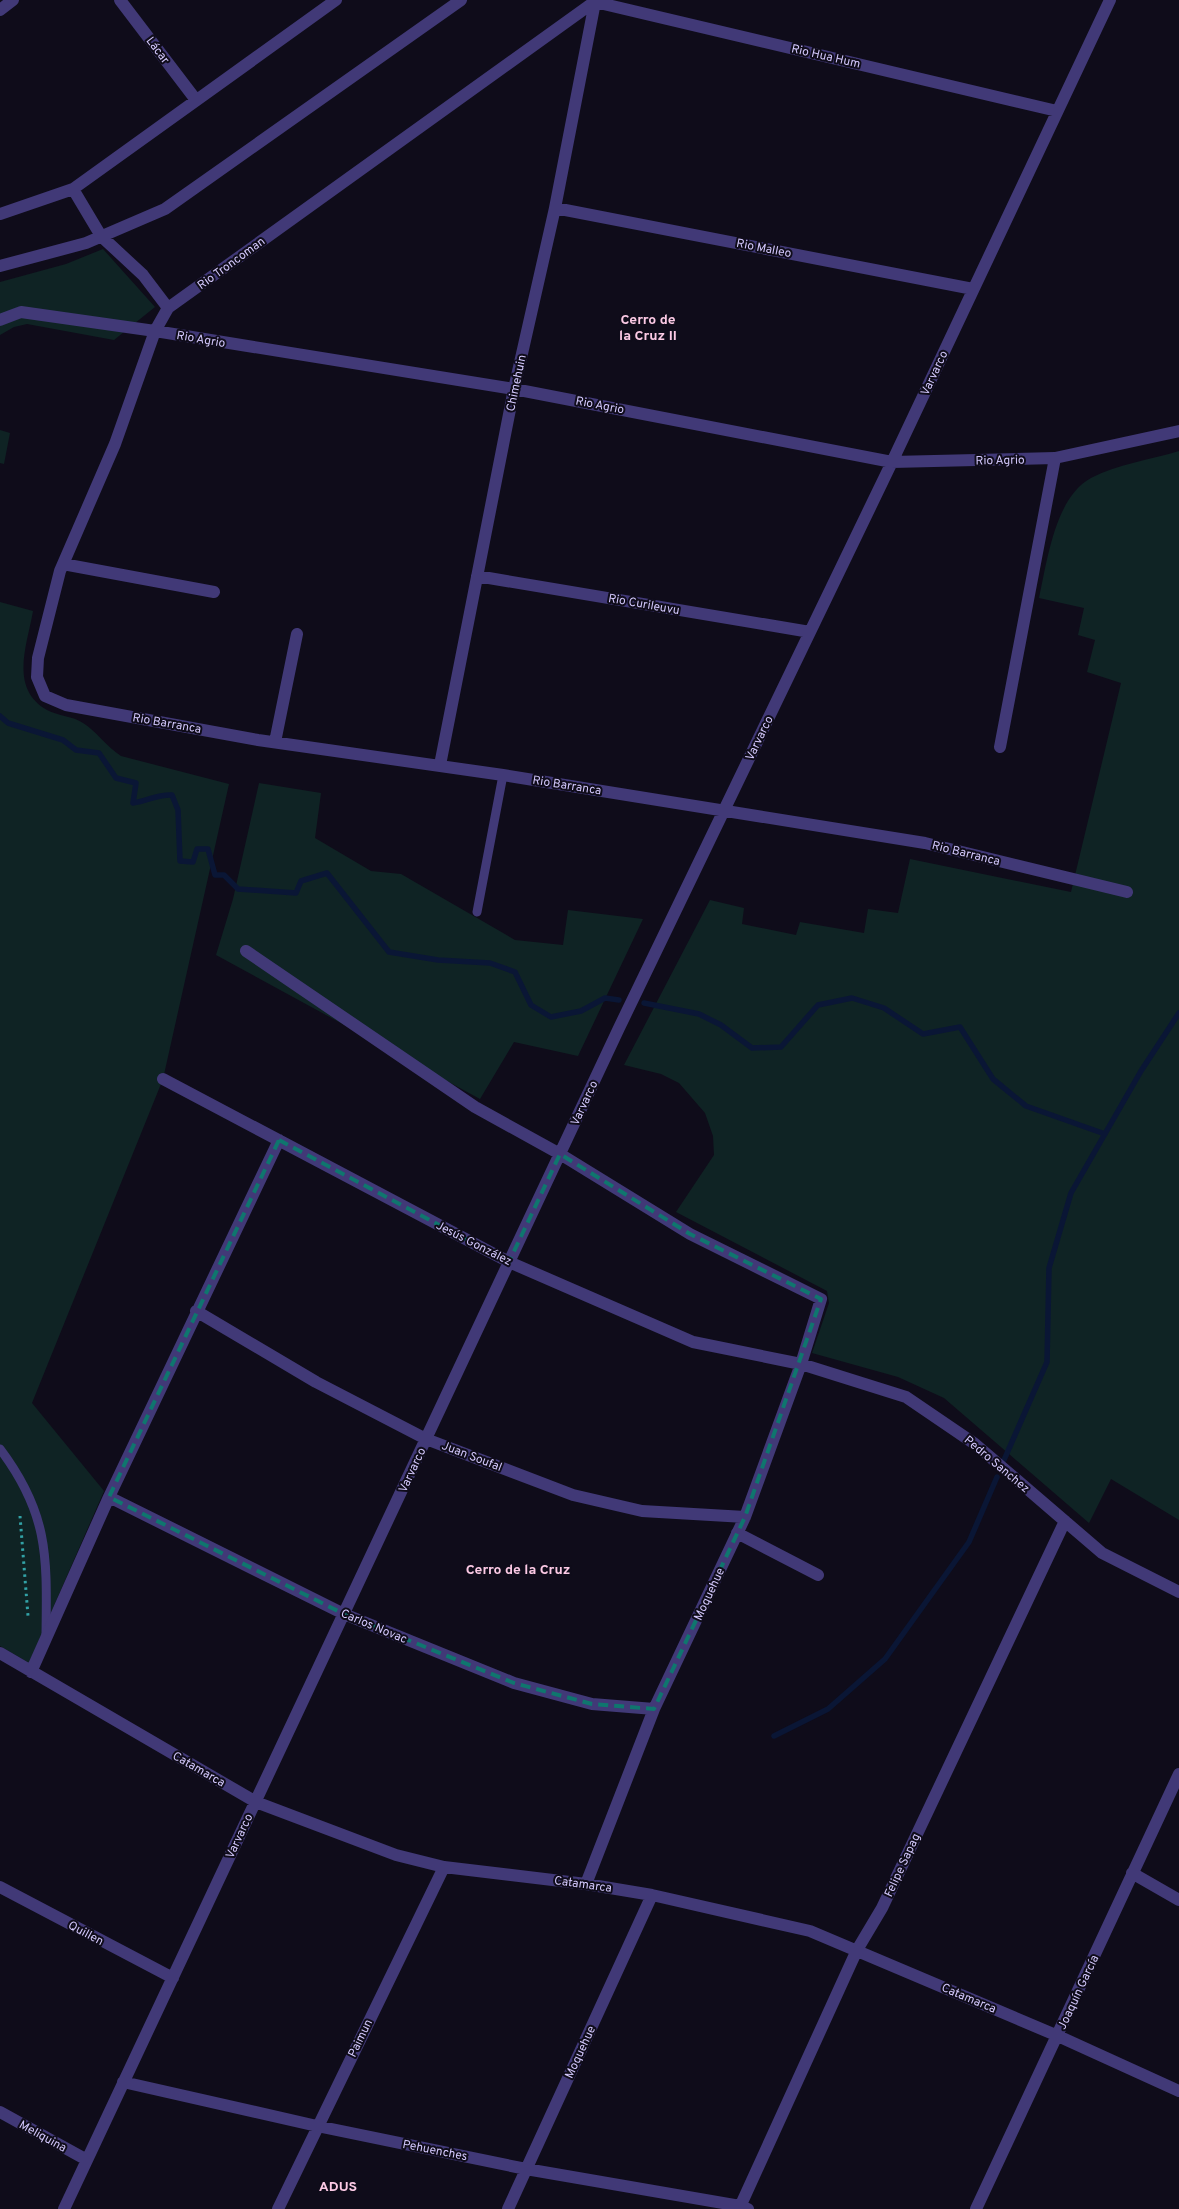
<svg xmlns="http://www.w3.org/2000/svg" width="1179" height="2209" font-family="Overpass,sans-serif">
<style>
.grass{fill:#0f2324}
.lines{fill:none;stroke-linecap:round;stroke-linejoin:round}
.stream{stroke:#0a1635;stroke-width:5.5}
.path{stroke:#32a2a6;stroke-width:3;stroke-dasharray:2.5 4;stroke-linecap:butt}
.service{stroke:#413977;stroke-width:9}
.minor{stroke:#413977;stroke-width:12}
.marked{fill:none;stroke:#0f766e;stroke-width:4;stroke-dasharray:10 6;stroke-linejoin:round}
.labels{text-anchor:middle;stroke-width:4;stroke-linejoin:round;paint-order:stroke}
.street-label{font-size:12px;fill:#d3c8fc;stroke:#0f0c1a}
.neighbourhood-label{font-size:14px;font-weight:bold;fill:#fccae5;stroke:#0f0c1a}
</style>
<rect width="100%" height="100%" fill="#0f0c1a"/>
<!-- grass -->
<path class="grass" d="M103,249L155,307L114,340L27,324L14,327L0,335V282L66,264Z
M0,430L10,433L4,464L0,463Z
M1179,451V1520L1111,1479L1089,1523L944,1398L898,1377L812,1353L829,1303L827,1291L676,1212L714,1155L713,1136L705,1113L679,1083L661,1074L624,1065L710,900L744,908L742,924L796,935L800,922L864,933L868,909L898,913L910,859L1071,892L1121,683L1087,672L1095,640L1078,635L1084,608L1039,598C1047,562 1055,497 1091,478C1117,464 1150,460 1179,451Z
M0,602L33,611C27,646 9,688 47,710C58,716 73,716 83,723C96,731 107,747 121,756L229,784L163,1079L32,1403L104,1491L29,1663L0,1646Z
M259,783L321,793L315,838L371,871L401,874L515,940L563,945L568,910L643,919L578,1056L514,1042L480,1099L216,955L233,899Z"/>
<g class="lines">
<!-- stream -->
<path class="stream" d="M0,716L8,723L63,740L76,750L99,753L116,778L136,783L133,803C148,801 157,794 172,795L178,810L180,861L193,862L197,849H208L215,875H224L238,889L296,893L301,881L327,873L389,952L438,960L490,963L515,972L531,1005L551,1017L581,1011L605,998L619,1000
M644,1003L699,1014L721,1025L752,1048L781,1047L818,1005L852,998L884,1008L923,1034L960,1027L993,1079L1026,1106L1105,1134
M1004,1460L1047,1362L1049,1268L1071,1193L1141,1071L1179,1013
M774,1736L828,1709L885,1659L969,1542L997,1477"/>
<!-- path -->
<path class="path" d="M20,1516L28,1616"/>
<!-- service -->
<path class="service" d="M477,912L503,775
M0,1449C49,1514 47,1557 46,1634"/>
<!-- minor -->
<path class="minor" d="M120,0L196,100
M597,0L168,308L155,331L115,444L60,571L38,658L37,677L45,696L66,705L258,740L503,775L925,843L1127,892
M595,2L1057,111
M0,10L13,0
M73,189L101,236L143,275L168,308
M555,208L973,289
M0,214L73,189L336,0
M0,266L86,243L165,209L461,0
M0,320L21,312L155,331L514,389L892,462L1055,458L1179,431
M63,564L214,592
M477,576L810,632
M275,742L297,634
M1000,747L1055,458
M440,765L514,389L555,208L595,2
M246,951L475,1107L560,1154L690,1234L821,1299L801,1364L745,1517L654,1709L586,1884
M163,1079L509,1262L693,1342L801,1364L906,1397L975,1444L1102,1553L1179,1592
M196,1311L316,1382L426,1439L573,1495L642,1511L745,1517
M109,1497L344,1614L514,1683L592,1704L654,1709
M737,1533L818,1575
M0,1653L256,1802L396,1855L444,1867L586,1884L652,1895L810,1931L1058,2036L1179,2091
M31,1672L109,1497L279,1140
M1132,1873L1179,1900
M0,1887L173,1978
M123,2082L317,2126L526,2169L740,2206L748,2209
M0,2112L87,2160
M64,2209L619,1028L892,462L1110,0
M278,2209L444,1867
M508,2209L652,1895
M739,2209L857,1950L882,1908L1065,1521
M976,2209L1179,1774"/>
</g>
<!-- marked area -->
<path class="marked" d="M279,1140L509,1262L560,1154L690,1234L821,1299L745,1517L654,1709L592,1704L514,1683L344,1614L109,1497Z"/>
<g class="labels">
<!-- street labels -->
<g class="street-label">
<text transform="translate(158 50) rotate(53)" y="4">Lácar</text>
<text transform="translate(826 56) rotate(13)" y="4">Rio Hua Hum</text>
<text transform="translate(764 248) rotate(11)" y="4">Rio Malleo</text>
<text transform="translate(231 263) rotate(-36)" y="4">Rio Troncoman</text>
<text transform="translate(201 339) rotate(10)" y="4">Rio Agrio</text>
<text transform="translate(934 373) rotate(-65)" y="4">Varvarco</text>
<text transform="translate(516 383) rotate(-78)" y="4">Chimehuin</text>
<text transform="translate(600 405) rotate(11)" y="4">Rio Agrio</text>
<text transform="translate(1000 460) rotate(-1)" y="4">Rio Agrio</text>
<text transform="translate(644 604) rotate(10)" y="4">Rio Curileuvu</text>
<text transform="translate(167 723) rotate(10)" y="4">Rio Barranca</text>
<text transform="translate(759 738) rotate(-64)" y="4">Varvarco</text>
<text transform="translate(567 785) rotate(9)" y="4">Rio Barranca</text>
<text transform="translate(966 853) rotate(14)" y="4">Rio Barranca</text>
<text transform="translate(584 1103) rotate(-65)" y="4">Varvarco</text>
<text transform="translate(474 1243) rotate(27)" y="4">Jesús González</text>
<text transform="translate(472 1456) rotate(21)" y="4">Juan Soufal</text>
<text transform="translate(997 1464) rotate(40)" y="4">Pedro Sanchez</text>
<text transform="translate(412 1470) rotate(-65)" y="4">Varvarco</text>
<text transform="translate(709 1594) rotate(-65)" y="4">Moquehue</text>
<text transform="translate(374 1626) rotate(23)" y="4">Carlos Novac</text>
<text transform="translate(199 1769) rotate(30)" y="4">Catamarca</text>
<text transform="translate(239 1836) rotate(-65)" y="4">Varvarco</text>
<text transform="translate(902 1865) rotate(-65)" y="4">Felipe Sapag</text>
<text transform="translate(583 1884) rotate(8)" y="4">Catamarca</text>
<text transform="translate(86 1933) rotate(28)" y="4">Quillen</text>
<text transform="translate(1078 1992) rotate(-65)" y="4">Joaquín García</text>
<text transform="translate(969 1998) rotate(23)" y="4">Catamarca</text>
<text transform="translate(360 2038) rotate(-64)" y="4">Paimun</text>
<text transform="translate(580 2052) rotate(-65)" y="4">Moquehue</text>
<text transform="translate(43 2136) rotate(29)" y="4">Meliquina</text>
<text transform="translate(435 2150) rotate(11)" y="4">Pehuenches</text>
</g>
<!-- neighbourhood labels -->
<g class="neighbourhood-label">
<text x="648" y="324">Cerro de<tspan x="648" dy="16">la Cruz II</tspan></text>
<text x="518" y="1574">Cerro de la Cruz</text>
<text x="338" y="2191">ADUS</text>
</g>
</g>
</svg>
